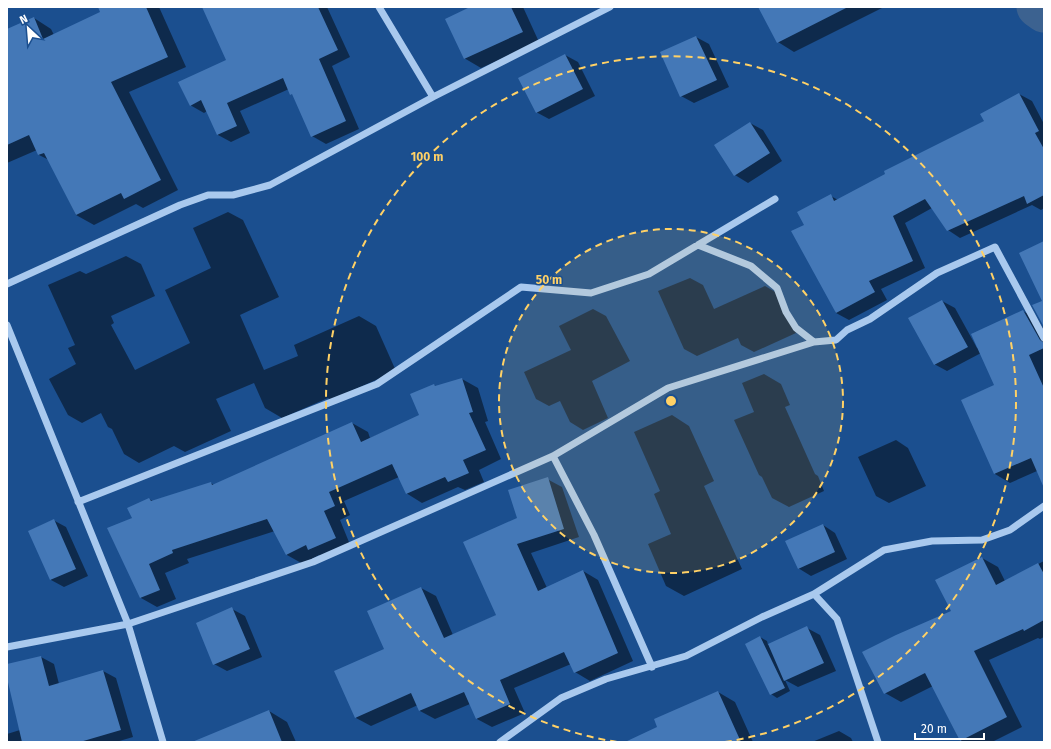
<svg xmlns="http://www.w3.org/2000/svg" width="1051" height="749" font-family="'Fira Sans',sans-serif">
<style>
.shadow{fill:#0007}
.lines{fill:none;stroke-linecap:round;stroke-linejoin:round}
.river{stroke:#3c6290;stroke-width:41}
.building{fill:#4478b7}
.minor{stroke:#a9c9ee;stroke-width:7}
.ring{fill:none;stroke:#ffd166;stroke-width:2;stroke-dasharray:7 5}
.centre{fill:#ffd166;stroke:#1b4f8f;stroke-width:2}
.ring-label{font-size:12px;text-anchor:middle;font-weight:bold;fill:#ffd166;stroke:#1b4f8f;stroke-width:3;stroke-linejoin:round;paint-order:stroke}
</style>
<rect width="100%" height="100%" fill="#1b4f8f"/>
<!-- shadow -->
<path class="shadow" d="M99,7H159L186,67L129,92L178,190L143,208L136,204L94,225L76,215L49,160L39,155L37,150L7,163V30L34,18L51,29L54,35L102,13Z
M203,7H327L350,57L332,66L359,129L326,144L312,136L294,96L289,89L240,111L250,133L231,142L218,135L207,111L204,113L190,105L227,60Z
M473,7H523L539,42L481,68L464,58Z
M761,7H884L794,52L778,42Z
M696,37L709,44L729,87L694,103L681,96Z
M565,55L578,62L595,96L549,119L536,112Z
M1019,94L1032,101L1044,124V208L1041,210L1032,205L960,238L948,230L932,208L905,223L925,268L881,289L887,300L849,320L836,313L805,226L831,196L838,200L985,121Z
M750,123L763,130L782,161L748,183L735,175L716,145Z
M228,212L243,220L279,297L240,315L264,370L298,356L294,345L359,316L376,326L396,371L331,400L328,398L282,418L265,408L254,383L216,399L231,431L185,452L174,446L139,463L124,454L112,429L108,427L101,413L82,423L68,415L49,379L76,364L68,348L75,345L48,285L80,271L86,274L126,256L141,264L155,296L111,316L114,323L111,325L135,370L190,343L165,290L211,268L193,228Z
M690,278L703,285L714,309L765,286L777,293L796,333L754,352L741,345L738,338L697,356L684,349L658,291Z
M942,301L955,308L977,348L1023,311L1038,320L1044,330V477L1037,471L1010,483L995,474L962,400L996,385L981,353L947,371L934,364Z
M593,309L606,316L630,361L592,381L608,418L583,430L570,422L560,401L549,406L536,399L524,372L571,350L559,326Z
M764,374L781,384L790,405L785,407L815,474L818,476L824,491L789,507L772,498L762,477L759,475L734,420L754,412L742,383Z
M462,379L478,388L488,421L485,422L501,459L479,470L484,482L465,490L458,487L422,503L406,493L399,477L344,501L350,515L340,520L351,547L324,558L319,555L303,564L287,555L275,531L187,559L189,563L165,573L176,599L157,607L141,598L108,529L133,518L149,499L153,501L211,483L214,485L352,423L368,432L370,438L420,416L434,385L437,387Z
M672,415L689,426L714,481L704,486L742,569L684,596L666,586L648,544L671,534L654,494L660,491L634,432Z
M896,440L908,448L926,486L889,503L876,496L858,457Z
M547,479L562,487L579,537L531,553L547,588L583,571L598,580L633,661L590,681L575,672L571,664L514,688L525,713L492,727L477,719L470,704L435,719L420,711L418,705L371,726L356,718L385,649L421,588L436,596L453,635L497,615L518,519Z
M53,520L66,527L88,576L64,587L51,580L29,531Z
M823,525L835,533L847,559L811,576L798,568Z
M982,558L998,567L1005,581L1044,561V637L1040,639L1038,638L989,660L1022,727L992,742H963L960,741L933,686L901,702L885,693L952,612Z
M232,609L245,616L262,657L227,671L214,664Z
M807,628L820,635L836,671L798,687L785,680L790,691L777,698L771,694L760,637L767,641L768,645Z
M41,657L54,664L59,684L103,671L116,678L133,737L116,742H7V734L20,730L7,674V665Z
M718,692L735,702L753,742H635Z
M269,711L287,722L296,742H217Z
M839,731L851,738L853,742H812Z"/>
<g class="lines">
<!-- river -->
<path class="river" d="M1037,7L1044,12"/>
</g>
<!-- building -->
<path class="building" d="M98,7H146L168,57L111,82L161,180L124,199L121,193L76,215L44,153L38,155L29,135L7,145V29L34,17L43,39L100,12Z
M202,7H318L338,50L319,59L346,121L311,137L292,94L290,95L283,78L227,103L237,126L217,135L201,100L190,106L178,82L226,60Z
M470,7H511L523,32L464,59L445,19Z
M758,7H848L777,43Z
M696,36L717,80L680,97L660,52Z
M565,54L583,89L536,113L518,78Z
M1019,93L1039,131L1035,133L1044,149V195L1027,204L1024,196L947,231L925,199L893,216L913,261L869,281L875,292L836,313L791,231L804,225L797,212L831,194L834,201L885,174L884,171L984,121L980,114Z
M750,122L770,153L734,176L714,145Z
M1044,241V327L1032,305L1042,301L1019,253Z
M942,300L968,347L934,365L908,318Z
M1023,310L1040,340L1044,343V348L1029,355L1044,388V488L1031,458L994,474L961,400L994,385L971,334Z
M462,378L473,412L469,413L486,450L463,460L469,473L448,482L445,477L406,494L392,464L329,492L335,506L324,511L336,538L308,550L306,545L286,555L267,519L172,550L173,553L149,564L160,590L140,598L107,528L132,518L127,508L149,498L151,501L211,482L212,485L352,422L361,442L419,415L410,394L434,384L435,386Z
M548,477L564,529L517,544L538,591L583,570L618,653L574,673L564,652L500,680L510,704L476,719L464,692L419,711L411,693L355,718L334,671L384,649L367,611L421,587L444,638L496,615L463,542L517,518L508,490Z
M54,519L76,569L50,580L28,531Z
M823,524L835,552L798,569L785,541Z
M982,557L996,585L1038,563L1044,574V620L1024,631L1023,629L974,651L1007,717L960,741L925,673L884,694L862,652L896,635L951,611L935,580Z
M232,607L250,649L213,665L196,623Z
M807,626L824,663L784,681L768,644Z
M760,636L785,688L770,695L745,644Z
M41,656L49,686L103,670L121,730L80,742H22L7,678V664Z
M718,691L741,742H625L657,727L654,719Z
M269,710L282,742H192Z"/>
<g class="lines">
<!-- minor -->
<path class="minor" d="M379,7L433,97
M698,245L751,266L777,288L786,312L796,328L814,342L836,340L847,330L870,319L937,273L995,247L1044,338
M7,284L180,205L208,195H233L270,185L433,97L610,7
M7,325L128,624L163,742
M553,456L594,535L652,667
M78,502L377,384L521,287L591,293L649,274L775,199
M814,594L837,619L878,742
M7,647L128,624L313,562L553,456L668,388L814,342
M500,742L561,698L606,679L686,656L762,617L814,594L884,550L932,541L982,540L1010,530L1044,506"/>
</g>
<!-- distance rings -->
<circle cx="671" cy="401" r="172" fill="#ffd166" fill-opacity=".12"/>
<g class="ring">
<circle cx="671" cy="401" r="172"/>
<path d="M617 742A345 345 0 1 1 725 742"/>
</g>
<circle cx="671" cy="401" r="6" class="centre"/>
<g class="ring-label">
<text x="427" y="161">100 m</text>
<text x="549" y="284">50 m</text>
</g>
<!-- border -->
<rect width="1051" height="749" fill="none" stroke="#ffffff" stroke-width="16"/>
<!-- north arrow -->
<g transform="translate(28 28) rotate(334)" stroke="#1b4f8f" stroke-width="3" paint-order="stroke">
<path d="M0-3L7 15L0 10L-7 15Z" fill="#ffffff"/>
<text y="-6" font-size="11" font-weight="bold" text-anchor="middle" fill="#ffffff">N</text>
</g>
<!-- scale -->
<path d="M915 733v6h69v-6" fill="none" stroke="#ffffff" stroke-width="2"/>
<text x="921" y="733" font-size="12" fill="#ffffff" stroke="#1b4f8f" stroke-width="3" paint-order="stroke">20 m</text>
</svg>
